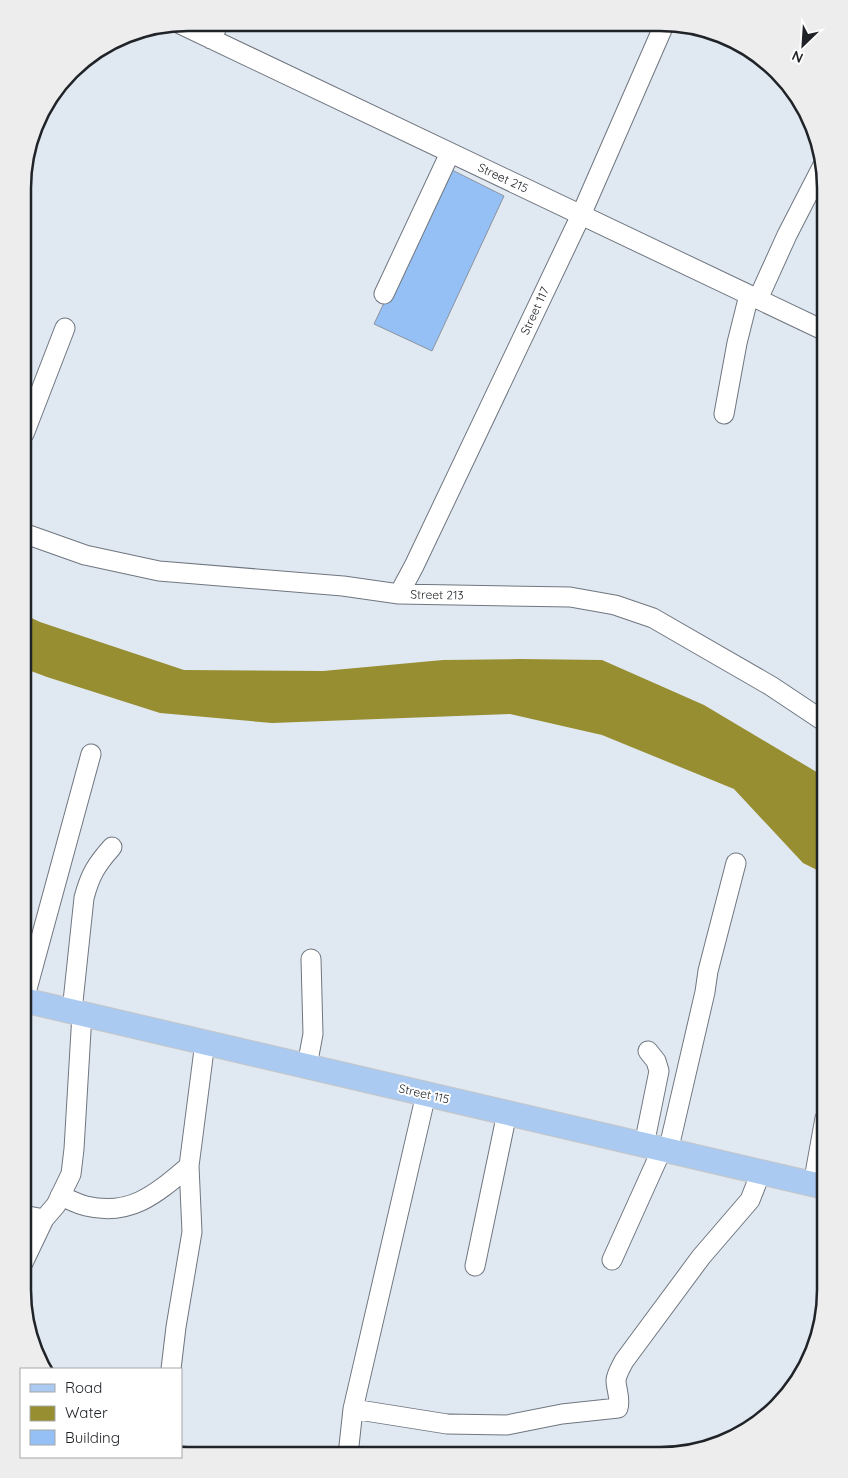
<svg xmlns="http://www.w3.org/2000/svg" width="848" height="1478" font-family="Quicksand,sans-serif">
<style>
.water{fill:#978e31}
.building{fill:#94c0f5;stroke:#8c939d}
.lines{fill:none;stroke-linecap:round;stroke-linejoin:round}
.minor-casing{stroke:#6f767f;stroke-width:21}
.major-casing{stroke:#c5c6c7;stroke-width:26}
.minor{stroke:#fff;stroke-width:19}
.major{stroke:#aacaf1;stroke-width:24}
.labels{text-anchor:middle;stroke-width:4;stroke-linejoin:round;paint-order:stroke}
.street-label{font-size:12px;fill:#202327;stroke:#fff}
.rim{fill:none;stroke:#202327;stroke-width:2.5}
</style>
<rect width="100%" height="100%" fill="#e0e8f2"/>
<!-- water -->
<path class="water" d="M23,614L40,622L184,670L323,671L443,660L520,659L602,660L704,705L825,777V874L803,863L734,789L602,735L510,714L272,723L160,713L47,677L23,668Z"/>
<!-- building -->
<path class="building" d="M448,168L504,196L432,351L374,324Z"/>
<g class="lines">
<defs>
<path id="minor" d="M180,24L825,331
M211,39L219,23
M384,294L450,153
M758,299L787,235L822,167
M724,414L737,343L749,295
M24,434L65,328
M23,533L85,555L159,571L343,586L399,594L570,597L615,605L653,618L771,686L825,722
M399,594L414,566L581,215L664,25
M24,1000L91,754
M72,1011L84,898C90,875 96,865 112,847
M307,1066L313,1034L311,959
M644,1145L659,1071L656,1061L648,1051
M671,1151L670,1143L705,992L708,971L736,863
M813,1185L825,1118
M60,1196C69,1199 77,1204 86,1206C131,1217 157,1193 189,1166
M23,1215L44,1219
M612,1260L662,1149
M23,1263L44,1219L56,1205L71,1174L74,1149L82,1014
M475,1266L507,1113
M171,1369L176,1327L192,1232L189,1166L205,1042
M353,1409L447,1424L507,1425L562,1414L618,1408C621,1399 616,1389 616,1380C617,1373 621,1367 624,1361L701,1257L750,1200L761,1172
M348,1455L353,1409L426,1094"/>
<path id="major" d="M23,1000L825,1187"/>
</defs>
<!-- minor casing -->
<use href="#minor" class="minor-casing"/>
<!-- major casing -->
<use href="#major" class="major-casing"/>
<!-- minor -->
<use href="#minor" class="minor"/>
<!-- major -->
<use href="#major" class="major"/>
</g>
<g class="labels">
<!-- street labels -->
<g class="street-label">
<text transform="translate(503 178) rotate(25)" y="4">Street 215</text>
<text transform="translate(535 311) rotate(-65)" y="4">Street 117</text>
<text transform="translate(437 595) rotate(1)" y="4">Street 213</text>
<text transform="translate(424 1094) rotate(13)" y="4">Street 115</text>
</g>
</g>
<!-- crop -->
<path d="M0 0H848V1478H0ZM188 31H660A157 157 0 0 1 817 188V1290A157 157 0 0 1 660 1447H188A157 157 0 0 1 31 1290V188A157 157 0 0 1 188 31Z" fill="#ededee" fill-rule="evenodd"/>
<path class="rim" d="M188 31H660A157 157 0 0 1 817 188V1290A157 157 0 0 1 660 1447H188A157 157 0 0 1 31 1290V188A157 157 0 0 1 188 31Z"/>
<!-- legend -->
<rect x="20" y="1368" width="162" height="90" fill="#ffffff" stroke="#a6a7a9"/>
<rect x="30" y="1384" width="25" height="8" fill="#aacaf1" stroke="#a6a7a9"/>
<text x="65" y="1393" font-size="15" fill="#202327">Road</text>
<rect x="30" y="1406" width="25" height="15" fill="#978e31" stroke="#a6a7a9"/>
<text x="65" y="1418" font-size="15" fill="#202327">Water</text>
<rect x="30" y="1430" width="25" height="15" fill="#94c0f5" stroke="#a6a7a9"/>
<text x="65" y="1443" font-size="15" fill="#202327">Building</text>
<!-- north arrow -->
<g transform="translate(803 45) rotate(205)" stroke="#ffffff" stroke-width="4" paint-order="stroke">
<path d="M0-4L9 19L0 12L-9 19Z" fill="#202327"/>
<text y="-8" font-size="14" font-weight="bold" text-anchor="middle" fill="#202327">N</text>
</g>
</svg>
